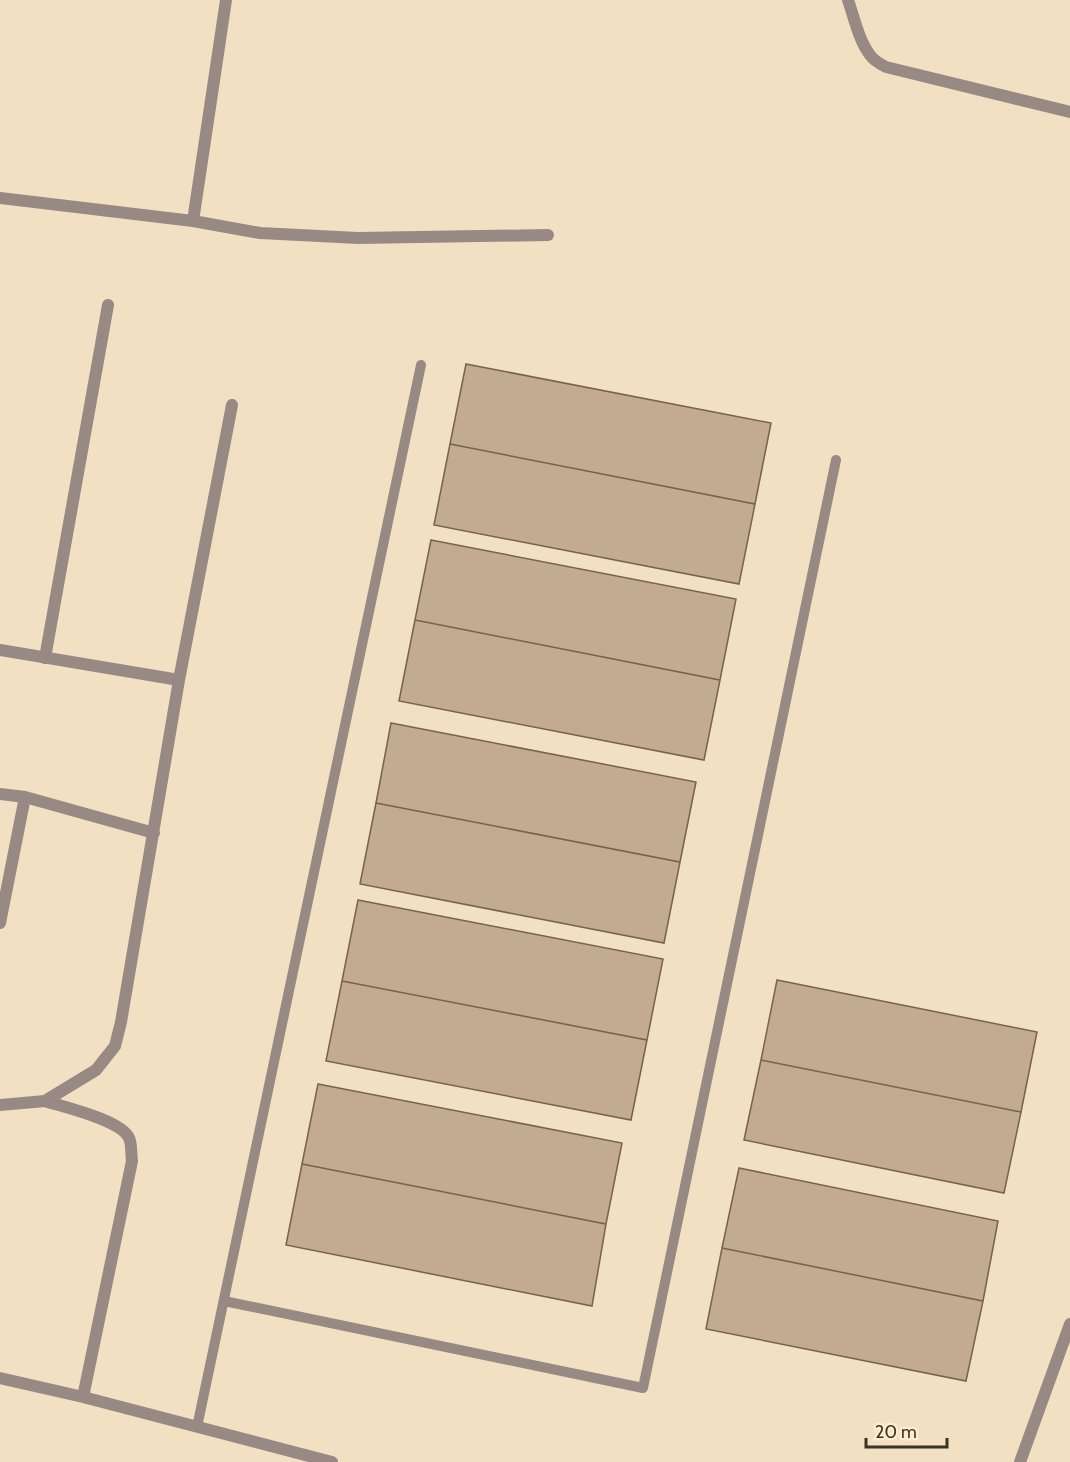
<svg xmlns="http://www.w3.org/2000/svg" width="1070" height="1462" font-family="Cabin,sans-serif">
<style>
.building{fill:#c2ab91;stroke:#77634a;stroke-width:1.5}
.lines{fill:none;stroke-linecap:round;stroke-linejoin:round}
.service{stroke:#998984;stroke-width:10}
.minor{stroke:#998984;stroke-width:12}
</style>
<rect width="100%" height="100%" fill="#f1e0c1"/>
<!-- building -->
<path class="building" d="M466,364L771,423L755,504L450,444Z
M450,444L755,504L739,584L434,525Z
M431,540L736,599L720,680L415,620Z
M415,620L720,680L704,760L399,701Z
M391,723L696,782L680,862L376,803Z
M376,803L680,862L664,943L360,884Z
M358,900L663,959L647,1040L342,981Z
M777,980L1037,1032L1021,1112L761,1060Z
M342,981L647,1040L631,1120L326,1061Z
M761,1060L1021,1112L1004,1193L744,1140Z
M318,1084L622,1143L606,1224L302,1164Z
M302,1164L606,1224L592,1306L286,1245Z
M739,1168L998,1221L983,1301L722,1248Z
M722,1248L983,1301L966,1381L706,1329Z"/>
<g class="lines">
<!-- service -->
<path class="service" d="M224,1301L643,1388L836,460
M197,1427L421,365"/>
<!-- minor -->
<path class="minor" d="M848,0C854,17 859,41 870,55C874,61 880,64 886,67L1070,112
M0,198L193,221L260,233L358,238L548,235
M193,221L226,0
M0,650L179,680
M45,658L108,305
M0,794L25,797L154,833
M0,923L25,797
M45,1101C63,1107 121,1120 129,1138C132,1144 131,1155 132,1161L83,1397
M0,1105L45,1101L96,1070L115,1046L121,1022L179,680L232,405
M0,1378L83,1397L332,1462
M1020,1462L1070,1324"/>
</g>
<!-- scale -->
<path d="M866 1438v9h81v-9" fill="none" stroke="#3a3327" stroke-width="3"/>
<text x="875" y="1438" font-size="18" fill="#3a3327" stroke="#feedce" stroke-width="4.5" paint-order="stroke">20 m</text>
</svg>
